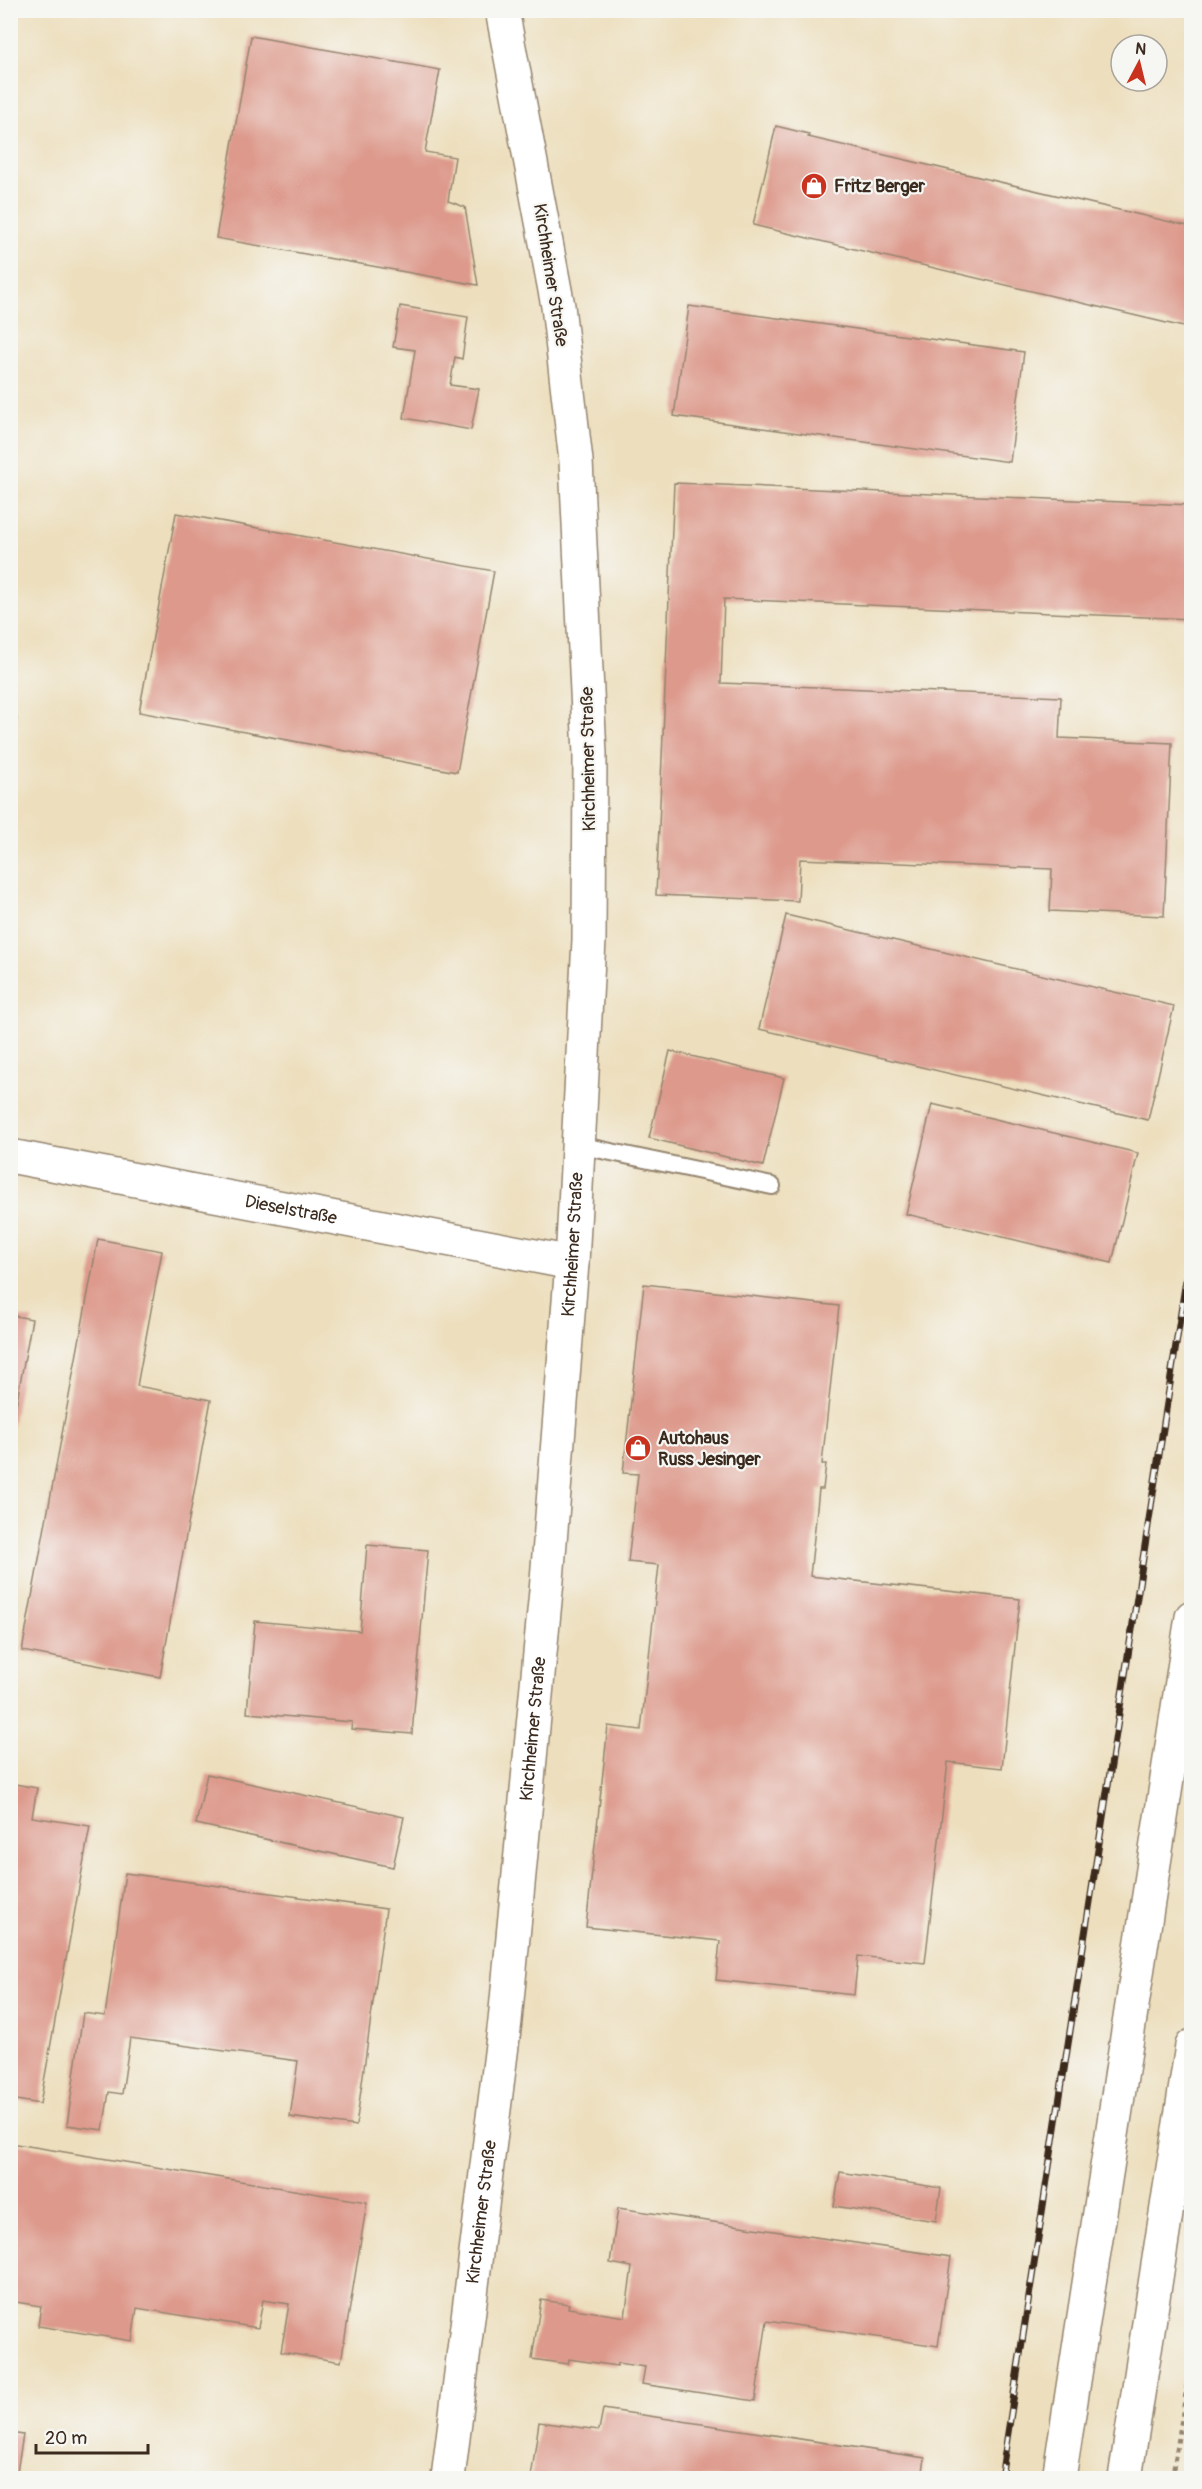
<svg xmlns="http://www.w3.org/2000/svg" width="1202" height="2489" font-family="Pangolin,sans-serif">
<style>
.building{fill:#dd9a8c}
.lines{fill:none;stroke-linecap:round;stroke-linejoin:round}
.service-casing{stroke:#94846e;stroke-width:20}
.minor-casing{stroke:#94846e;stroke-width:36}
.tertiary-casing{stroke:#94846e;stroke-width:36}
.primary-casing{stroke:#94846e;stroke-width:36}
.path{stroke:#94846e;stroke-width:4;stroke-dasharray:4.5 4.5;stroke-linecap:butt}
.service{stroke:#fff;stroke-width:16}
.minor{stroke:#fff;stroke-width:33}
.tertiary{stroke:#fff;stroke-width:33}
.primary{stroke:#fff;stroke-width:33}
.rail-casing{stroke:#3b2a1e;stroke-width:7}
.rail{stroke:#f6f6f2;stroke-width:4.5;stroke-dasharray:14;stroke-linecap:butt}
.labels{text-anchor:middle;stroke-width:4.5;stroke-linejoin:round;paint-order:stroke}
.poi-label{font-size:18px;font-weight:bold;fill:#3b2a1e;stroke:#f6f6f2;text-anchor:start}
.street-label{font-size:18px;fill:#3b2a1e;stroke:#f6f6f2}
</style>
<rect width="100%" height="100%" fill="#f6f6f2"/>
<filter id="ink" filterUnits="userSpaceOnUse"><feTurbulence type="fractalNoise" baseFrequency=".0167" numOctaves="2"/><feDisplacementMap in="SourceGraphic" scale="12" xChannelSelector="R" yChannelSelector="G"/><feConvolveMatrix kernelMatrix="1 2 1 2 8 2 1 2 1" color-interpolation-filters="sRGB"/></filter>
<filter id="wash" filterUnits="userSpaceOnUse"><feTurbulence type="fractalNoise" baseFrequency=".008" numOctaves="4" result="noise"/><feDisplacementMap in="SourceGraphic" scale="24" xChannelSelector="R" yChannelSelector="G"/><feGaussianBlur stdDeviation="1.35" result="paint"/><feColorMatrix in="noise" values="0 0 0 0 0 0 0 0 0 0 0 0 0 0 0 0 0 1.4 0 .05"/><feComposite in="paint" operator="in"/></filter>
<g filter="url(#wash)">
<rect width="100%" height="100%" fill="#eddfbe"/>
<g id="blocks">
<!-- building -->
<path class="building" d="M251,36L440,70L425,152L455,157L448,201L465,207L478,285L216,238Z
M776,126L809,134L808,137L1192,227V329L753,225Z
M400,306L468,317L462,359L455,357L450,385L479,389L471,430L404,418L415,350L393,347Z
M689,306L1024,352L1010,462L674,416Z
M674,483L1192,505V619L724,599L721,683L1061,697L1059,738L1172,743L1164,916L1050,911L1052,869L800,859L798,901L656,895Z
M176,513L494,571L457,772L139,712Z
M10,716L17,718L12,745H10Z
M786,915L1174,1006L1148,1120L759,1029Z
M670,1051L784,1078L763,1166L649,1138Z
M932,1104L1138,1153L1112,1263L906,1214Z
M98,1239L162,1251L137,1386L211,1400L160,1677L22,1651Z
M644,1284L839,1306L822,1464H826L823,1489H819L810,1576L1020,1599L1002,1768L948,1762L925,1963L858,1956L854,1995L716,1980L720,1941L586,1927L608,1726L641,1730L659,1565L628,1562L638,1474L623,1473Z
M10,1315L32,1319L12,1427H10Z
M367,1545L428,1550L412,1734L351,1729L352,1722L247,1713L255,1621L360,1631Z
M207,1774L404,1817L393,1867L196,1824Z
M10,1783L37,1788L32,1817L90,1826L40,2104L10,2099Z
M125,1873L386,1909L356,2126L290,2117L298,2061L130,2038L122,2094L109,2092L103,2130L67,2125L83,2013L105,2016Z
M10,2143L367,2202L341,2362L281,2352L289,2304L263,2300L258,2328L137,2308L132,2341L38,2326L41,2306L10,2301Z
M840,2172L941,2188L936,2221L834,2206Z
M618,2208L951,2257L938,2346L767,2321L755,2401L642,2384L645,2367L618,2363L617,2366L569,2359L568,2364L532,2359L541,2300L569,2304L568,2308L625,2317L632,2267L610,2263Z
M603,2409L925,2458L922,2478H531L539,2422L599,2430Z
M10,2433L23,2435L16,2478H10Z"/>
</g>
</g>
<g filter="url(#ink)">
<use href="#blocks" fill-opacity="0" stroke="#94846e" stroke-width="1.5"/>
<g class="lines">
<defs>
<path id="service" d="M578,1145L772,1186"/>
<g id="minor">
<path id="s1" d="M10,1156L572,1263"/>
</g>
<g id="tertiary">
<path id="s2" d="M448,2478L505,2021L547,1580L572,1263L589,940L590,754L576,461L558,306L502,10"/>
</g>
<path id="primary" d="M1059,2478L1192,1617
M1125,2478L1192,2046"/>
</defs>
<!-- service casing -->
<use href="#service" class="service-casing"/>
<!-- minor casing -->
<use href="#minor" class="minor-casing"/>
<!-- tertiary casing -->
<use href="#tertiary" class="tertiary-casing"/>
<!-- primary casing -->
<use href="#primary" class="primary-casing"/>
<!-- path -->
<path class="path" d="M1172,2478L1192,2352"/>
<!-- service -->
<use href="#service" class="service"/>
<!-- minor -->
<use href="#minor" class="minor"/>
<!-- tertiary -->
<use href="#tertiary" class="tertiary"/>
<!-- primary -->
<use href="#primary" class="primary"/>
<defs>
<path id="rail" d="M1001,2478L1192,1241"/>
</defs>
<!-- rail casing -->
<use href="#rail" class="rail-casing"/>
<!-- rail -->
<use href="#rail" class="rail"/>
</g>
</g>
<!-- icons -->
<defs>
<symbol id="shop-disc" viewBox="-11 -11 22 22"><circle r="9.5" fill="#c8321e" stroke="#f6f6f2"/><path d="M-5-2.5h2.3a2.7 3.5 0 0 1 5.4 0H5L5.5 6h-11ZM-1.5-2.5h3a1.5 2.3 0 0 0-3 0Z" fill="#fff"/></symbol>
</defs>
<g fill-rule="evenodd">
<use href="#shop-disc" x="799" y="171" width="30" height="30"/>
<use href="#shop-disc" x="623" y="1433" width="30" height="30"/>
</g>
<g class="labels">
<!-- poi labels -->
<g class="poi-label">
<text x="834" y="192">Fritz Berger</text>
<text x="658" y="1444">Autohaus<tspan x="658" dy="21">Russ Jesinger</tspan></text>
</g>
<!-- street labels -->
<g class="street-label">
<text transform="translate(551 275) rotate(81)" y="6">Kirchheimer Straße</text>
<text transform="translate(588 759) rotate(-91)" y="6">Kirchheimer Straße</text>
<text dy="6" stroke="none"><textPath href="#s1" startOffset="286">Dieselstraße</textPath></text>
<text dy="6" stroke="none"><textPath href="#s2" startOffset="1240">Kirchheimer Straße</textPath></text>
<text dy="6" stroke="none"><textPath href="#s2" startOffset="754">Kirchheimer Straße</textPath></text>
<text dy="6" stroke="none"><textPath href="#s2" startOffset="268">Kirchheimer Straße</textPath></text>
</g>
</g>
<!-- margin -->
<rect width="1202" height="2489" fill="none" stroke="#f6f6f2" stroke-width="36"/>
<!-- north arrow -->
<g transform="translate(1139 63) rotate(7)"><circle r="28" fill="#f6f6f2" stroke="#aba49d" stroke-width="1.5"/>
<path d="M0-4.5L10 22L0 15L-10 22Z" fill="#c8321e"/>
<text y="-9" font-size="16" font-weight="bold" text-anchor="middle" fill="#3b2a1e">N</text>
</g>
<!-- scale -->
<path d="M36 2444v9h112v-9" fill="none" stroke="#3b2a1e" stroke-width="3"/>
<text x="45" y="2444" font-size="18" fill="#3b2a1e" stroke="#f6f6f2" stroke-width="4.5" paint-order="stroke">20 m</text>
</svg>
